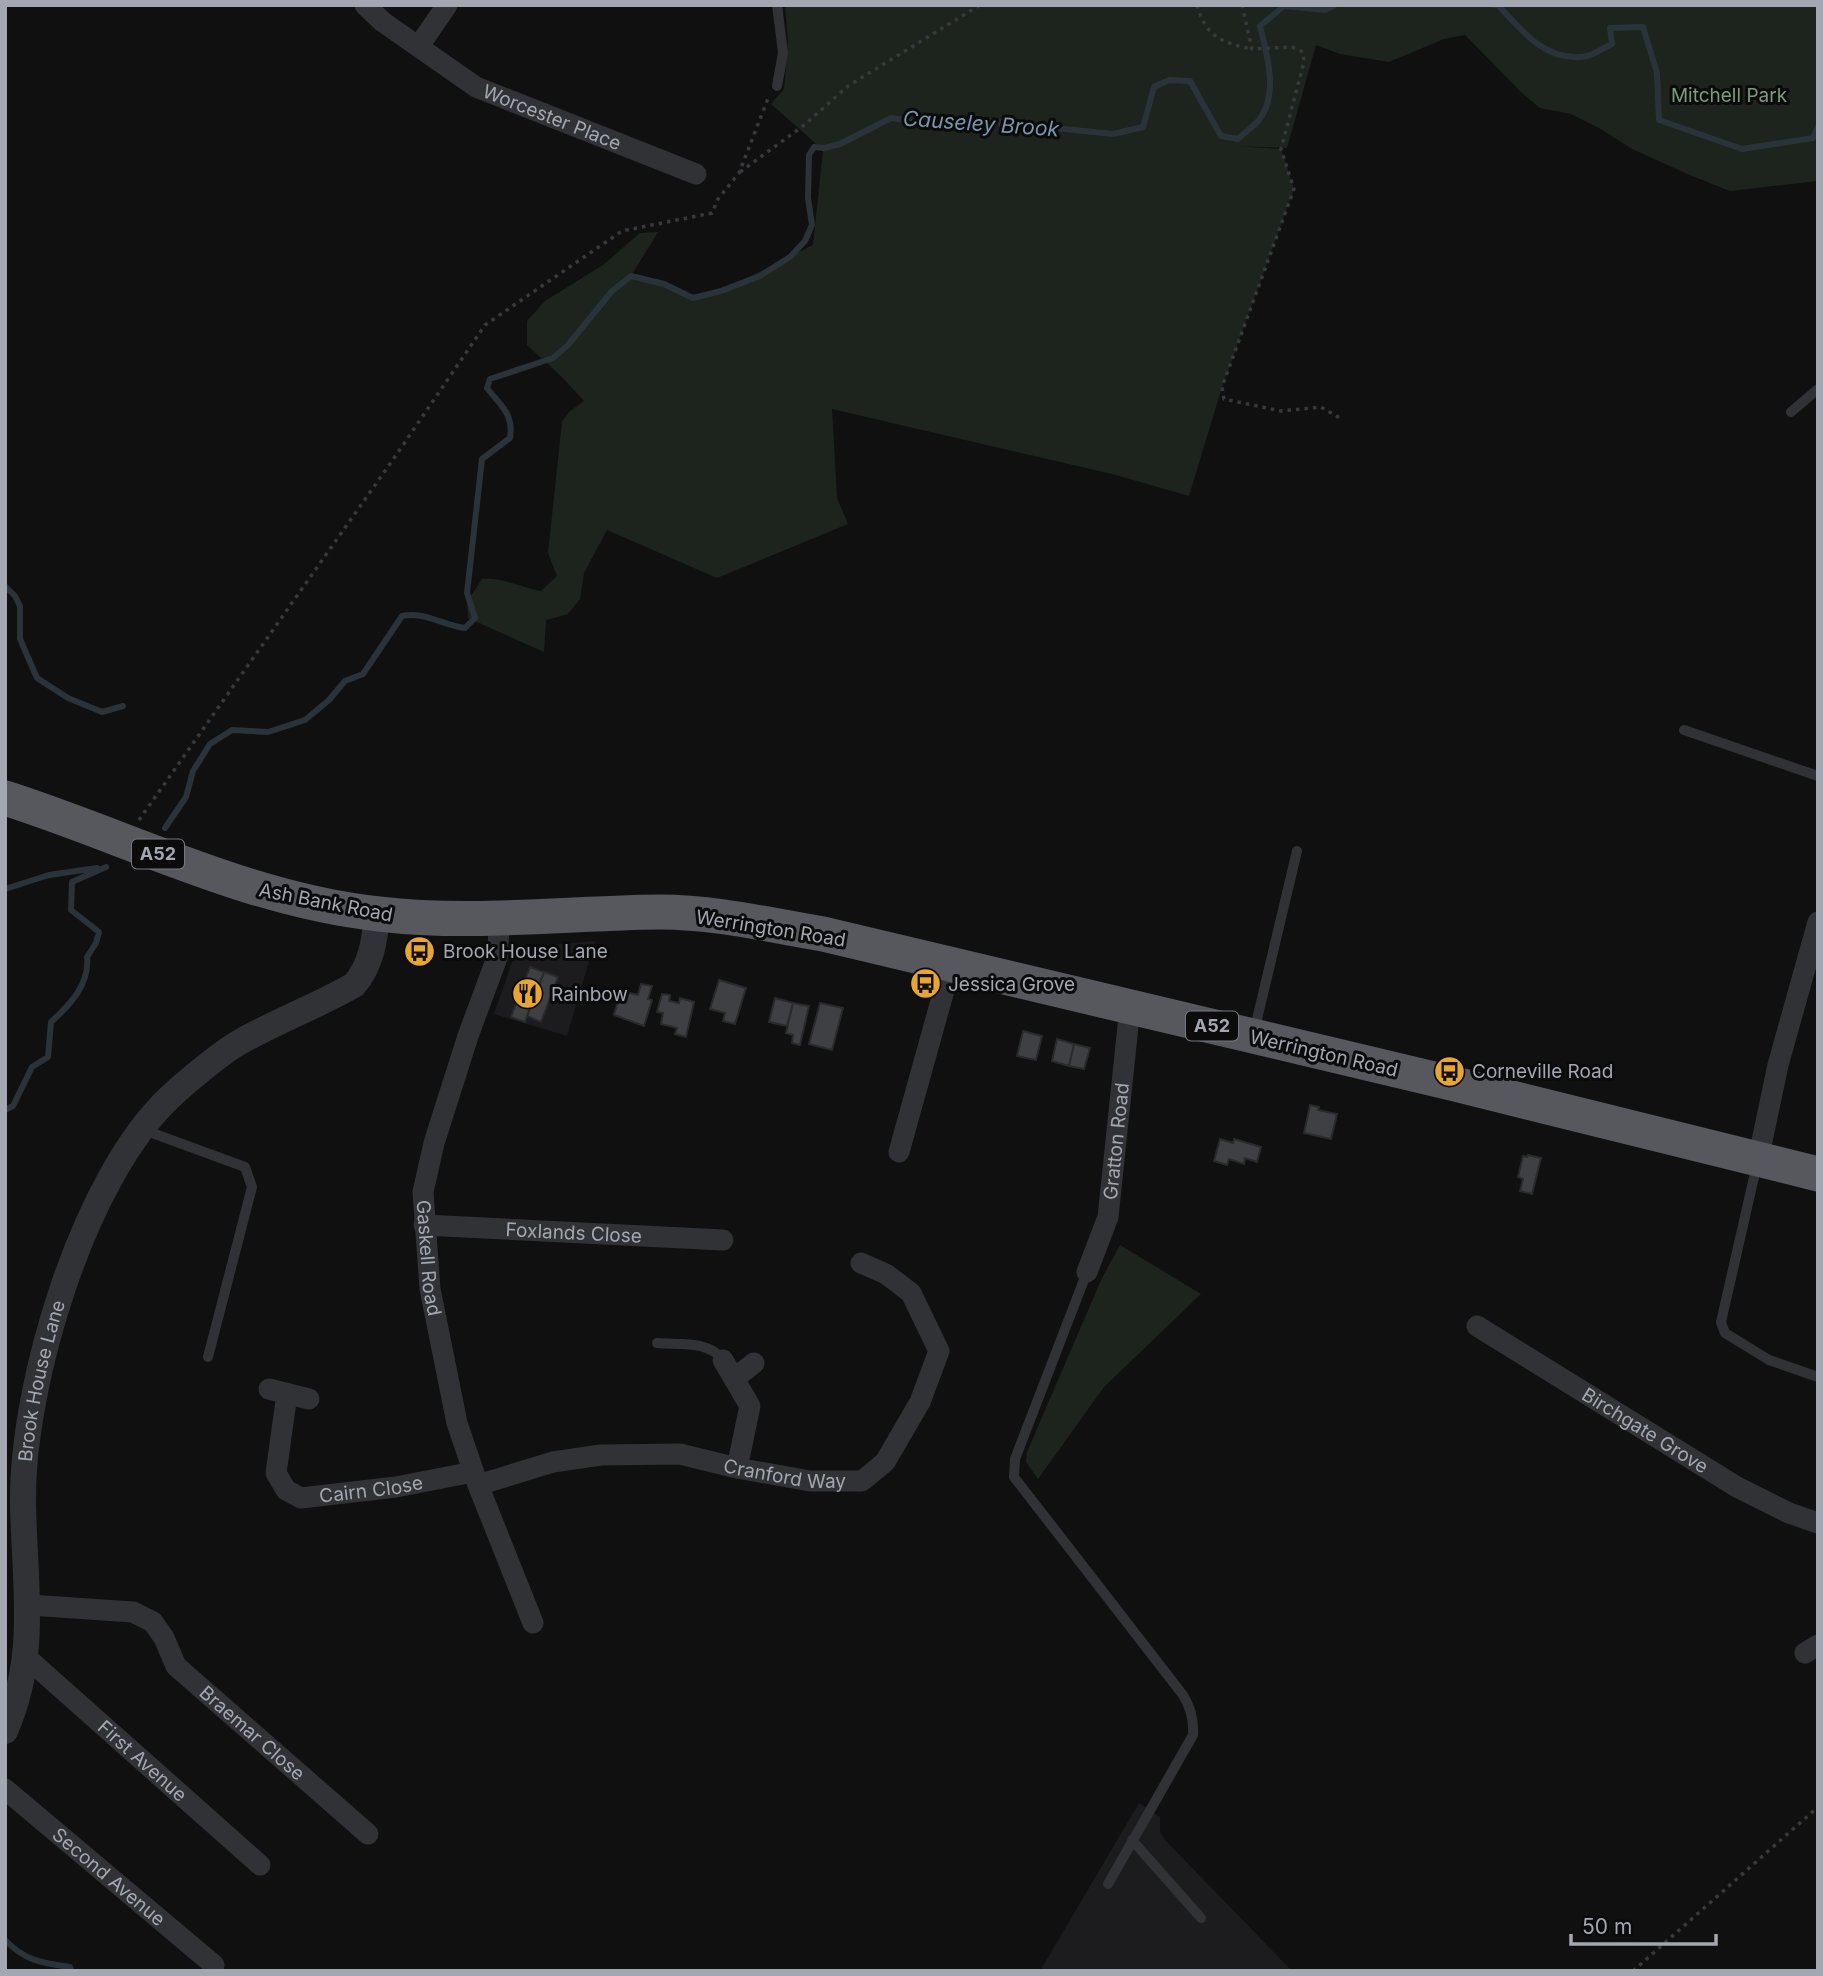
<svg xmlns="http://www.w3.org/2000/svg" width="1823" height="1976" font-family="Inter,sans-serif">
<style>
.built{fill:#1c1c1e}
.green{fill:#1d241d}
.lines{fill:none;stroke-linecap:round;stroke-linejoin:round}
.stream{stroke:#2a3339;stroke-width:6}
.building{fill:#3f4044;stroke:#2a2a2d;stroke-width:2}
.path{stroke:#37393d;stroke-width:3.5;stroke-dasharray:3.5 5;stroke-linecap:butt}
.service{stroke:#313236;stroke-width:10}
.minor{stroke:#313236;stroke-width:21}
.tertiary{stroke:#313236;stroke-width:26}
.trunk{stroke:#56585e;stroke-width:35}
.labels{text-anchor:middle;stroke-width:6;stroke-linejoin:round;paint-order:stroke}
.shield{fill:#0b0b0c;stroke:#757880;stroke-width:2}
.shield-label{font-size:18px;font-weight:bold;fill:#a2a7b1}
.park-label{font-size:19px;fill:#7a9c7b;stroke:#0b0b0c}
.street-label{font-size:19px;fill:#a2a7b1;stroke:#0b0b0c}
.poi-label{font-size:19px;fill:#a2a7b1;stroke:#0b0b0c;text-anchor:start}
.water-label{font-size:21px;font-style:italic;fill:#7a96ac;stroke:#0b0b0c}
</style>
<rect width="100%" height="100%" fill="#101011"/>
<!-- built -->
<path class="built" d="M595,941L567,1036L494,1014L515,954L560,944Z
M1139,1803L1160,1817V1832L1165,1840L1292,1971H1040Z"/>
<!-- green -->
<path class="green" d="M785,5H1818V181L1730,191L1692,176L1632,149L1601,129L1571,114L1540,108L1522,93L1465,35L1444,39L1389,62L1340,54L1316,45L1287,148L1235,146L1281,149L1294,189L1222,387L1189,496L1116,475L832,409L837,498L848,524L717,578L607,530L584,573L580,599L568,614L546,620L544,652L468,618L467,602L482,579C502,577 520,587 541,591L557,576L548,553L562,422L569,412L584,401L562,377L527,345V321L545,301L603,265L640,233L658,232L631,276L664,284L693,298L721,291L813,245L823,150L771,104L784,89L788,42Z
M1120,1245L1201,1294L1104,1387L1038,1479L1026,1462L1027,1452L1102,1278Z"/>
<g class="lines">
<!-- stream -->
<path class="stream" d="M1494,5H1498C1521,30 1544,60 1581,57C1591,57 1603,48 1612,44L1610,28L1643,27L1657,73L1659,120L1742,149L1813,138L1818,127
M5,586L15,596L20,606V639L37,678L68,698L102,712L123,706
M165,828L186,797L193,771L210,744L232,730L268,732L305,720L329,700L345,681L363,674L402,616C423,611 443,625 465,628L475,618L467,593L482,459L510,438C514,414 501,406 487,388L490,379L553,358L568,345L612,291L631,276L664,284L693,298L721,291L760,276L790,257L805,241L812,225L808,198L809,155L814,147L824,148L840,144L891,118L944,126L988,121L1113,134L1143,127L1154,87L1169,80L1190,81L1221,136L1238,139C1244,133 1253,127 1259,120C1279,95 1267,54 1260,26L1284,6L1325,10L1335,5
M5,889L49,875L97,868
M5,1110L13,1106L32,1067L48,1057L51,1022C70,1005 90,984 87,957L96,943L99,932L71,910L72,882L106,867
M5,1940C25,1961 42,1963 70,1967L71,1971"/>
</g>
<!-- building -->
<path class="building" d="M530,967L544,972L525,1022L511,1017Z
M544,972L558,977L541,1022L527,1016Z
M719,980L746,988L735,1024L723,1021L725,1013L710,1009Z
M641,984L652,986L648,999L652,1000L644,1026L614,1015L621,991L638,995Z
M662,994L670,995L669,1001L679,1003L680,998L694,1002L686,1037L675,1034L677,1028L661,1024L663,1013L657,1012Z
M775,998L793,1003L787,1026L769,1022Z
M793,1003L809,1006L800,1045L792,1043L793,1035L786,1033Z
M820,1003L843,1008L832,1050L809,1044Z
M1023,1031L1042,1036L1036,1060L1017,1056Z
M1057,1039L1074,1044L1069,1066L1052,1061Z
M1074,1044L1090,1048L1084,1069L1069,1066Z
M1310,1105L1319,1107L1318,1110L1337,1114L1331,1139L1304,1133Z
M1220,1139L1233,1143L1234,1139L1261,1147L1257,1162L1245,1158L1244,1164L1229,1159L1227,1165L1214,1161Z
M1528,1155L1541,1158L1532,1194L1520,1191L1523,1179L1518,1177L1523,1156L1527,1157Z"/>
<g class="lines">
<!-- path -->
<path class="path" d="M1197,5C1206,37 1222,43 1252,49
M1242,5L1252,49L1292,47L1303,52L1304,62L1281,149L1294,189L1222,387L1224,399L1281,411L1321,407L1340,418
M740,172L803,126L848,86L980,5
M139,820L392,461L485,325L622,231L712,213L718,199L739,173L769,96
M1633,1971L1818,1807"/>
<!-- service -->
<path class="service" d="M777,86L783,53L777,5
M1791,412L1818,389
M1684,730L1818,776
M1254,1032L1297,851
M144,1130L245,1167L252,1187L208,1357
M1757,1164L1721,1322L1725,1333L1769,1360L1818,1377
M1087,1272L1015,1459L1014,1477L1183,1695C1191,1708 1194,1720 1193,1735L1108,1884
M657,1343C680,1345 708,1340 723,1360
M1132,1840L1201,1918"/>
<!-- minor -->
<g class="minor">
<path id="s1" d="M365,5L383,22L476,87L696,174"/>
<path d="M419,46L447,5"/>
<path id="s2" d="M499,920L498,955L468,1036L434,1143L423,1192L430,1289L457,1423L478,1485L533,1623"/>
<path d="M899,1152L951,965"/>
<path d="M1758,1160L1778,1065L1818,922"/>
<path id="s3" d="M424,1225L723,1240"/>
<path id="s4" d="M1087,1272L1108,1217L1130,1007"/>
<path id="s5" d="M1477,1326L1737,1487L1789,1513L1818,1523"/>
<path d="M723,1360L750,1406L737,1468"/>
<path d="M734,1379L754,1363"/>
<path d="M269,1389L309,1399"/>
<path id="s6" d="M287,1394L276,1473L286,1490L301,1498L396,1487L473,1472"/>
<path id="s7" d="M478,1485L553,1462L601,1455L680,1454L737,1468L810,1481H862L885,1462L920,1402L939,1351L911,1293L886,1274L861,1263"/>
<path id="s8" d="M29,1605L133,1612L153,1622L164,1638L176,1666L368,1834"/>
<path d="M1805,1653L1818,1645"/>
<path id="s9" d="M26,1657L260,1865"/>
<path id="s10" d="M5,1789L214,1965"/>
</g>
<!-- tertiary -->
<path class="tertiary" id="s11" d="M5,1731C39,1654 24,1582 23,1502C22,1384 83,1179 170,1097C186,1082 222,1052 240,1042C277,1021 317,1006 354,985C371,966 375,940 377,914"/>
<!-- trunk -->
<path class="trunk" d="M5,798C130,838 248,900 379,914C473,925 566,913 660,912C715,912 769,925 823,934L1455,1084L1818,1174"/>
</g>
<!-- icons -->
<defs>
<symbol id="bus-disc" viewBox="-11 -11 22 22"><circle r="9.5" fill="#e7a532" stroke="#0b0b0c"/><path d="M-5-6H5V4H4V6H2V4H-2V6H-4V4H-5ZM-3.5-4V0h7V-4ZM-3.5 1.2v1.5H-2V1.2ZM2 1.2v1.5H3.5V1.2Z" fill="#111"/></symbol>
<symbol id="restaurant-disc" viewBox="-11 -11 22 22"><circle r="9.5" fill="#e7a532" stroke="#0b0b0c"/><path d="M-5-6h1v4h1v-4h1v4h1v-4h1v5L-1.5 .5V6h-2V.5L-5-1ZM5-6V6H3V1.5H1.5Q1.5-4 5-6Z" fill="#111"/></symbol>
</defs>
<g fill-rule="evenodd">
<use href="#bus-disc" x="402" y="934" width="35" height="35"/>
<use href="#bus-disc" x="908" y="966" width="35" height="35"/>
<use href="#restaurant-disc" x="510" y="976" width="35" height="35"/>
<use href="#bus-disc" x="1432" y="1054" width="35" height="35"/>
</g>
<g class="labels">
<!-- shield labels -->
<g class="shield">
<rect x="132" y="839.5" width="52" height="29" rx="5"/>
<rect x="1186" y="1011.5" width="52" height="29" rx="5"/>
</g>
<g class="shield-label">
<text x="158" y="860">A52</text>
<text x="1212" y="1032">A52</text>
</g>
<!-- park labels -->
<g class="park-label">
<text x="1729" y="102">Mitchell Park</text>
</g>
<!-- street labels -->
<g class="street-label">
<text dy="7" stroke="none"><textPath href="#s1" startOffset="220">Worcester Place</textPath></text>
<text transform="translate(326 902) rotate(11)" y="7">Ash Bank Road</text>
<text transform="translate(771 928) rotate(9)" y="7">Werrington Road</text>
<text transform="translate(1324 1053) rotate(13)" y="7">Werrington Road</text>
<text dy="7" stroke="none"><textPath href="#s4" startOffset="135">Gratton Road</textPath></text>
<text dy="7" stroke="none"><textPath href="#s3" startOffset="150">Foxlands Close</textPath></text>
<text dy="7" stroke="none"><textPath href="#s2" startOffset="350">Gaskell Road</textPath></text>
<text dy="7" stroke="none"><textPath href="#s11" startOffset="355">Brook House Lane</textPath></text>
<text dy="7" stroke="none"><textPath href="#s5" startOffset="198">Birchgate Grove</textPath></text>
<text dy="7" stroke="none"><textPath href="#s7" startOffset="313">Cranford Way</textPath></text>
<text dy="7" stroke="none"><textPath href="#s6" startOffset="187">Cairn Close</textPath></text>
<text dy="7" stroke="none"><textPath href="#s8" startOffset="278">Braemar Close</textPath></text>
<text dy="7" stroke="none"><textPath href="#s9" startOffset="156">First Avenue</textPath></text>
<text dy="7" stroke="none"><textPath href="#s10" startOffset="136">Second Avenue</textPath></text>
</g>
<!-- poi labels -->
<g class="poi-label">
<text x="443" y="958">Brook House Lane</text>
<text x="948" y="991">Jessica Grove</text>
<text x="551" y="1001">Rainbow</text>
<text x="1472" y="1078">Corneville Road</text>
</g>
<!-- water labels -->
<g class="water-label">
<text transform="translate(981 124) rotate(4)" y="7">Causeley Brook</text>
</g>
</g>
<!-- border -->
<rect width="1823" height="1976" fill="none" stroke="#a2a7b1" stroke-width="14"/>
<!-- scale -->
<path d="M1571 1934v10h145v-10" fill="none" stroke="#a2a7b1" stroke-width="3.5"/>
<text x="1582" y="1934" font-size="21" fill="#a2a7b1" stroke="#0b0b0c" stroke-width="5" paint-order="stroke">50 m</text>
</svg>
